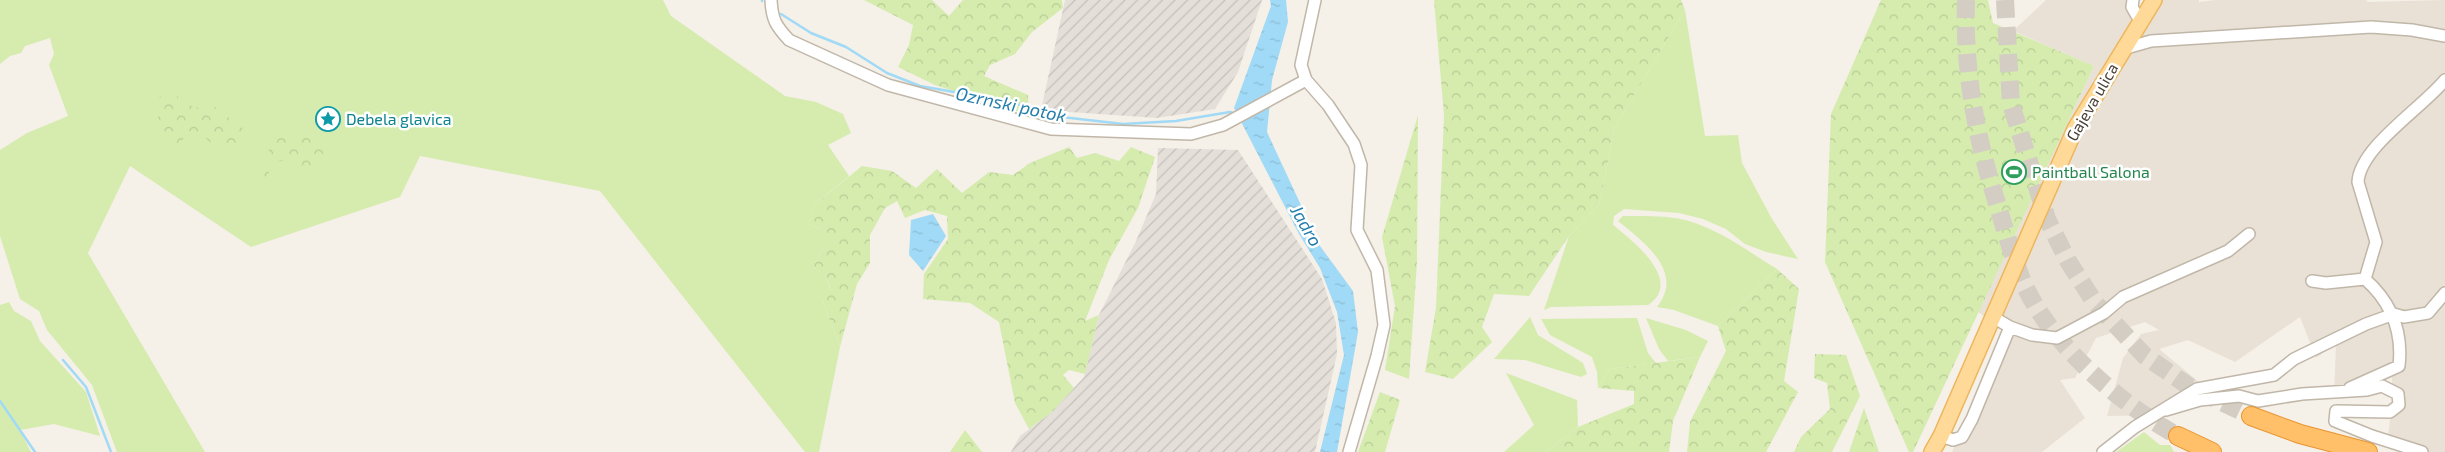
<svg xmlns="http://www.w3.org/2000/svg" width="2445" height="452" font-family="'Exo 2',sans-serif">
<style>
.residential{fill:#e9e1d5}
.industrial{fill:url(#industrial-furrows)}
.grass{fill:#d5ecae}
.forest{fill:url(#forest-crowns)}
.water{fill:url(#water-ripples)}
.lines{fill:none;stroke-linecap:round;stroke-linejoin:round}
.stream{stroke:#a0daf6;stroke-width:2.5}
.highway-tunnel{stroke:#d3cdc4;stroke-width:18;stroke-dasharray:18 9;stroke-linecap:butt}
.minor-casing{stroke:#c1b7a9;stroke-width:14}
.major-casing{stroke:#edb65e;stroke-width:18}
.highway-casing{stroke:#e9942e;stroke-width:20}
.minor{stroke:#fff;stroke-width:11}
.major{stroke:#ffd997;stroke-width:15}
.highway{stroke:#ffc069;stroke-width:18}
.labels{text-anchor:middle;stroke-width:5;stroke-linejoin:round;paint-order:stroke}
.street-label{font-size:16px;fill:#494036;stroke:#fff}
.culture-label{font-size:16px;fill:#0d838f;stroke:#fff;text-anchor:start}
.leisure-label{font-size:16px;fill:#27864d;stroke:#fff;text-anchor:start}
.water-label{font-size:18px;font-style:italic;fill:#247ead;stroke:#fff}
</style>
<defs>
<pattern id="industrial-furrows" width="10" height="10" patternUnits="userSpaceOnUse" patternTransform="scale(1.25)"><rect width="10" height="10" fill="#e4dfd9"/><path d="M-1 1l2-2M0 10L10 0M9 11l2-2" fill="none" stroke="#c5c0bb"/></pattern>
<pattern id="forest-crowns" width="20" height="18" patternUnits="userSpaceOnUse" patternTransform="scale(1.25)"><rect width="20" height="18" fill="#d5ecae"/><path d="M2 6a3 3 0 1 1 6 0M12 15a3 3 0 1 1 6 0" fill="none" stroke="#b8cb96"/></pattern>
<pattern id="water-ripples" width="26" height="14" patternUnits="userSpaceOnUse" patternTransform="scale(1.25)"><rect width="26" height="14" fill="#a0daf6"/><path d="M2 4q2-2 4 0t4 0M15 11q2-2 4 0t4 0" fill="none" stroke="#8bbcd4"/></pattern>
</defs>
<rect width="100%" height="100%" fill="#f5f0e8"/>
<!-- residential -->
<path class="residential" d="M2046,0H2138L2140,11L2151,0H2199V2L2216,0H2366L2368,2L2445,0V452H2408L2387,444L2392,404V377L2357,396L2334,397L2336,344L2316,358L2300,317L2235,362L2188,340L2159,349L2211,392L2168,415L2107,416L2123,358L2141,334L2159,330L2145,322L2096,338L2075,378L2060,380L2085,418L2042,452H1952L2004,330L1978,312L2094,66L2013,31Z"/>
<!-- industrial -->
<path class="industrial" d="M1065,0H1262L1238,72L1215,109L1157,118L1041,110Z
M1158,148L1238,150L1322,279L1336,323L1337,354L1315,452H1011L1020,436L1052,412L1084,377L1099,315L1136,241L1156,194Z"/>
<!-- grass -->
<path class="grass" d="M0,0H663L671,16L785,96L816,102L843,114L851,133L828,145L849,176L814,205L809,224L825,231V244L813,267L825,275L831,291L823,302L840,347L819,452H805L600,191L420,156L400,197L251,247L130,166L88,253L205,452H117L92,385L47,330L39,311L20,299L0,236V150L27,133L68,116L49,65L54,54L50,38L25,46L21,53L10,56L0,64Z
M1685,10L1705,136L1738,135L1742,163L1772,219L1798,259L1766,252L1745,244L1726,229L1703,219L1679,213L1624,209L1614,216L1613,225C1633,241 1684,281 1648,305L1551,307L1544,310L1569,236L1599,205L1615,127Z
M1623,216C1645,216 1667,215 1689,221C1720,230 1749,252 1777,269L1718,326L1674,310L1657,307C1685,272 1644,242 1618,221Z
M9,302L14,311L31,321L40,341L86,392L100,436L54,424L20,430L31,452H0V305Z
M1530,317L1538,335L1583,363L1587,374L1581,377L1525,360L1494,359Z
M1637,318L1648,353L1656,363L1610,369L1598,388L1597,372L1592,357L1550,335L1541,319Z
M1646,318L1686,330L1708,341L1700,357L1668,361L1659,349Z
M1506,373L1577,400L1578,427L1545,452H1504L1534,425Z
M2144,432L2160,445H2170L2174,452H2116Z"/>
<!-- forest -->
<path class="forest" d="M864,0H932L949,16L963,0H1062L1063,8L1032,32L1015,54L990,65L984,76L1028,95L1029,115L935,85L898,67L909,45L913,25Z
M1434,0H1681L1685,10L1615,127L1599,205L1569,236L1529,296L1494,294L1482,327L1492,342L1453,379L1425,372L1436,308L1444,115Z
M1881,0H1988L1993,23L2094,66L1913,452H1909L1825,262L1831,114Z
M170,90C186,104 193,111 215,107L245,130L242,145L230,151L211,143L199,132L190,131L180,143L162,148L158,119L160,94Z
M1418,115L1417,262L1409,379L1385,370L1395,306L1382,237Z
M293,132L309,135L330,145L321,163L306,172L288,160L276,162L262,182L256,179L273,141Z
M1069,147L1077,158L1095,153L1119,161L1131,147L1155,157L1138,208L1109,260L1085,321L1099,315L1085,374L1069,370L1063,375L1074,388L1052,412L1029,429L1015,403L999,322L970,303L923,299L924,274L948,239L947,216L925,210L905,218L897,201L885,208L870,235V263L857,284L840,347L823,302L831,290L825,275L813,267L825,244V231L809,224L814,205L862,166L892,171L916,188L937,169L962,193L989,172L1013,175L1030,163Z
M1777,269L1799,289L1784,381L1798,392L1766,452H1687L1690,422L1726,351L1718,326Z
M1815,354L1846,355L1860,396L1832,452H1794L1801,437L1830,409L1827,383L1814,378Z
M1700,357L1673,421L1669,452H1545L1578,427L1634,404V391L1598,388L1610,369Z
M1380,392L1400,400L1385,452H1358Z
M1864,408L1879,452H1849Z
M965,430L982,452H950Z"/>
<!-- water -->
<path class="water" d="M1270,0H1286L1288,22L1272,80L1267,132L1320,246L1353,291L1358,332L1337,452H1320L1344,355L1337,312L1320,268L1299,234L1234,108L1271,6Z
M933,214L946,236L923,271L909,255L911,220Z"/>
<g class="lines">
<!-- stream -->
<path class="stream" d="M762,0V1
M781,14L811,33L846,47L887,73L920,86L1011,102L1053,116L1123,124L1176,121L1230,112L1236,114
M63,360L86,387L111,452
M0,401L35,452"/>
<!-- highway-tunnel -->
<path class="highway-tunnel" d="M1966,0C1964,65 1974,128 1993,190C2002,219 2010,249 2021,277C2047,342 2119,403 2178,436
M2005,0L2011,104L2047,219L2068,261L2095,303L2145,356L2190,387L2251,416"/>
<defs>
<path id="minor" d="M771,0C772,20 776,26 789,40L888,85L1051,129L1191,134L1223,125L1306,80L1328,105L1354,144L1361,165L1357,230L1377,270L1384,325L1377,356L1349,452
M2133,0L2132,7L2140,21
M2123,49L2151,41L2371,27L2412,30L2445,36
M1306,80L1301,65L1315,0
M2312,281L2326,283L2365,279L2376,242L2358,182C2360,147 2422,108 2445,80
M1993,317L2010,327L2032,335L2057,338L2104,313L2123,297L2228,251L2249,234
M2350,388L2399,366C2403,331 2391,302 2365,279
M2166,410L2200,400L2239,396L2258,401L2302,394L2367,390L2382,386L2398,394L2399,405L2390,412L2336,411L2335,421L2372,436L2422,452
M1941,436L1953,440L1962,437L1972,419L2010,327
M2103,452L2135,427L2197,389L2274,375L2294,359L2366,324L2394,314L2404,317L2428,313L2445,293"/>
<path id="major" d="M1932,452L1941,436L2075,129L2154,0"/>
<path id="highway" d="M2251,416L2300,434L2368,452
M2178,436L2212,452"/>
</defs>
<!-- minor casing -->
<use href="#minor" class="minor-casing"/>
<!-- major casing -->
<use href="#major" class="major-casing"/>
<!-- highway casing -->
<use href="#highway" class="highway-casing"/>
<!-- minor -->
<use href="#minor" class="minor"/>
<!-- major -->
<use href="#major" class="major"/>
<!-- highway -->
<use href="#highway" class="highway"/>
</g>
<!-- icons -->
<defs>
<symbol id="sight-ring" viewBox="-11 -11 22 22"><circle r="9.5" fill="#fff" stroke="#0f9aa8" stroke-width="1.5"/><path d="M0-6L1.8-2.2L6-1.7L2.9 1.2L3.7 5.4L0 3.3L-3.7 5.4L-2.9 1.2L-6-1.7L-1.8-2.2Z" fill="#0f9aa8"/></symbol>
<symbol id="stadium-ring" viewBox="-11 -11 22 22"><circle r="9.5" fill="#fff" stroke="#2e9e5b" stroke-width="1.5"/><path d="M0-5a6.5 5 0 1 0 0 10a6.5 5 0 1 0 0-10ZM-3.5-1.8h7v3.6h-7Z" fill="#2e9e5b"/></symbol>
</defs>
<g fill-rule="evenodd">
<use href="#sight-ring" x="314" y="105" width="28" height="28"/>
<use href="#stadium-ring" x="2000" y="158" width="28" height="28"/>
</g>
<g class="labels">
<!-- street labels -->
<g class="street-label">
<text transform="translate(2092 102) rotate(-60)" y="6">Gajeva ulica</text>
</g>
<!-- culture labels -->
<g class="culture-label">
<text x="346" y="125">Debela glavica</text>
</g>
<!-- leisure labels -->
<g class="leisure-label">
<text x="2032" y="178">Paintball Salona</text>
</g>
<!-- water labels -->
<g class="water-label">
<text transform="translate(1011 105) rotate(12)" y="6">Ozrnski potok</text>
<text transform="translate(1306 226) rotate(60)" y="6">Jadro</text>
</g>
</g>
</svg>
